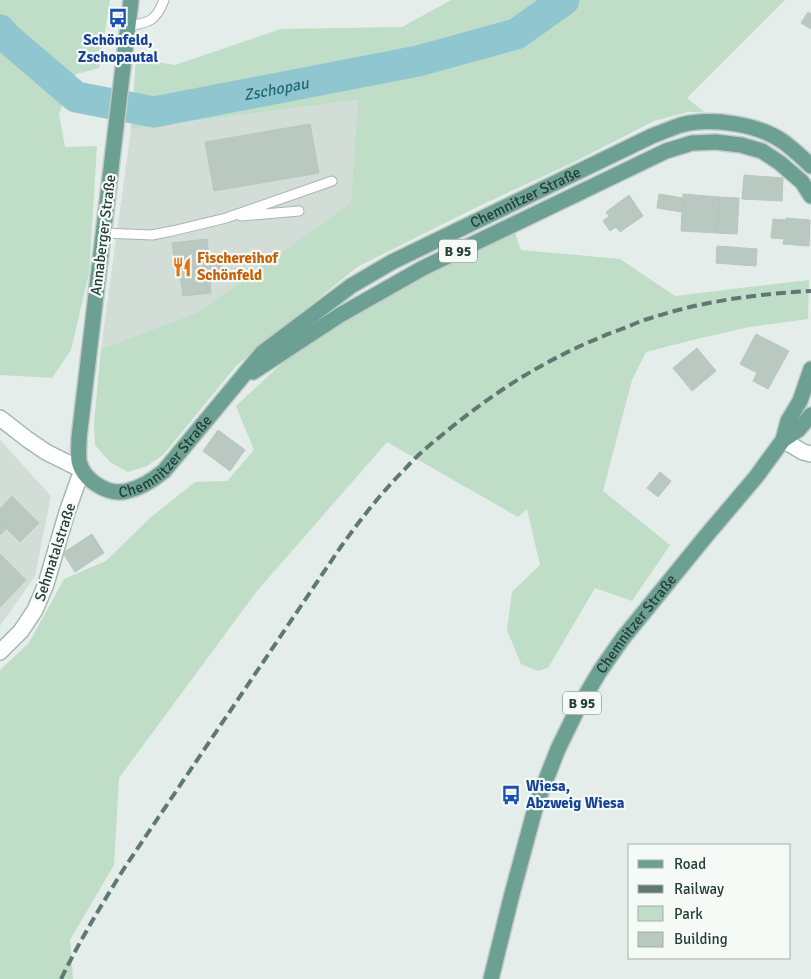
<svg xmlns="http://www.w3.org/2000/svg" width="811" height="979" font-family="Signika,sans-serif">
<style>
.built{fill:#d3ddd8}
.green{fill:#bfddc7}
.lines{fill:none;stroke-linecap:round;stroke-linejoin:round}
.river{stroke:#90c6cf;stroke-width:31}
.building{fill:#bac8c2;stroke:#b7c6c0}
.lane-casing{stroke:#a7b5b0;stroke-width:11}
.secondary-casing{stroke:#a3b8b1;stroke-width:18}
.primary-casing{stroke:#c2c9c7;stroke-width:18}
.lane{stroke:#fff;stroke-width:9}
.secondary{stroke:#fff;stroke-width:15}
.primary{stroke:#6ba092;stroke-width:15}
.rail{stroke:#5f7972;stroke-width:4;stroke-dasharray:10 5;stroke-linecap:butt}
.labels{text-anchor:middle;stroke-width:4.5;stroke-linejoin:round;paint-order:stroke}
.shield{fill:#f5faf7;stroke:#637671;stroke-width:1}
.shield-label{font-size:14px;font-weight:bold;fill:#243e37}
.transit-label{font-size:15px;font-weight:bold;fill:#164399;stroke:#f5faf7}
.street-label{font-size:15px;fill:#243e37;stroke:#f5faf7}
.food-label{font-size:15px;font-weight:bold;fill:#c56008;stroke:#f5faf7;text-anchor:start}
.water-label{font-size:16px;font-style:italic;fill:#216a77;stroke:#f5faf7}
</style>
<rect width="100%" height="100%" fill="#e4ede9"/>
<!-- built -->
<path class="built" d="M359,100L351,204L199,312L101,349L131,129Z
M0,440L51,496L35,576L0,626Z"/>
<!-- green -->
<path class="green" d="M0,0H110L99,68L76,74L59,114L65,147L97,146L89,273L71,350L52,378L0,375Z
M451,0H785L687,98L704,112H687L654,121L570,164L481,205L357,267L236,366L163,455L147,466L128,472L110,462L95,445L94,423L101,349L199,312L351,203L358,100L131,129L136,59L175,65L281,29L402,27Z
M515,233L521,250L620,259L675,296L809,280L808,319L749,327L693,340L646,352L632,380L603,491L670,545L632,601L595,588L548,668L538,671L521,664L507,630L512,592L540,565L527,509L518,517L387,442L257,591L119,778L114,865L70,940L73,979H0V670L29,643L64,579L106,561L150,518L195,482L227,481L254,450L236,406L304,343L369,302Z"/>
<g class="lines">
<!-- river -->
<path class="river" id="s1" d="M0,30L6,37L76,97L154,112L418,61L516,34L564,0"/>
</g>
<!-- building -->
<path class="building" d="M808,12L811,14V29L801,23Z
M310,124L319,173L214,191L205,142Z
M744,175L783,178L782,201L742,199Z
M659,194L683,198L682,212L657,208Z
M683,194L719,197L717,233L681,231Z
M629,195L643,216L620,232L616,227L610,231L603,221L609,216L606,212Z
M719,197L739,198L737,234L717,233Z
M786,218L810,220L809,246L783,244L784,239L771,238L773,219L785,220Z
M207,239L209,256L219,255L223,279L210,281L211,293L183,296L180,274L176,275L172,243Z
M717,246L757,249L756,266L716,263Z
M756,334L789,351L768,389L753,381L757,373L740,364Z
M697,348L716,371L692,391L673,368Z
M218,430L245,450L230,471L203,451Z
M660,472L671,481L658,497L647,488Z
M12,496L39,523L20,542L0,522V509Z
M0,522L7,528L0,535Z
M92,534L104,553L75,572L63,553Z
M0,554L26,580L0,607Z"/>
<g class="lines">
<defs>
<path id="lane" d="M128,26C149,23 156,21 164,0
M241,216L299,211
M104,233L152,235L172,231L226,218L332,181"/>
<path id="secondary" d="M0,418L27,439L46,452L82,470L67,512L46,584L35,610L21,631L0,652
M783,440L803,452L811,454"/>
<g id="primary">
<path id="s2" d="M131,0L79,438C79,446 78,454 79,461C83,480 108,496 127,491C141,488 153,480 164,471L262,353L351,286L392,262L652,136C662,132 672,128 681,125C711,117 760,124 785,143C794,150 803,158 811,166"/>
<path d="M253,372L340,315L423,268L666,151L692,143L716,142L741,145L762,151L780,163L802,182L811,196"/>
<path d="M783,440L798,430L811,415"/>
<path id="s3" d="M491,979L511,898L536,805L558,749L578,708L600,671L623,638L706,536L756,477L783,440L788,421L800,401L811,369"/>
</g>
</defs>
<!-- lane casing -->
<use href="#lane" class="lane-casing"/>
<!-- secondary casing -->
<use href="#secondary" class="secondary-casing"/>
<!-- primary casing -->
<use href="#primary" class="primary-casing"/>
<!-- lane -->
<use href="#lane" class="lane"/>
<!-- secondary -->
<use href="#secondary" class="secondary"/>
<!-- primary -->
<use href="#primary" class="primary"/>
<!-- rail -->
<path class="rail" d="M61,979C80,940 102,904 125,867L340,548C360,520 381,493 405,469C419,453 436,440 453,426C504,385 557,353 619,330C630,326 640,321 651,318C703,301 757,294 811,291"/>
</g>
<!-- icons -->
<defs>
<symbol id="bus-bare" viewBox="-9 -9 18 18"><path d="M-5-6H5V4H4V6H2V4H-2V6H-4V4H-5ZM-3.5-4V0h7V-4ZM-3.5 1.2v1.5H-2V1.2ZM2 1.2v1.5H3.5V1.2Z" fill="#1a4fb4" stroke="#f5faf7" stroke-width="2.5" paint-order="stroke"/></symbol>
<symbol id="restaurant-bare" viewBox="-9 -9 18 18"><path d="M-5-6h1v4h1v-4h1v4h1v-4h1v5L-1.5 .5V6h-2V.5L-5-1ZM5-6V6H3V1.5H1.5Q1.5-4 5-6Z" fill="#e8710a" stroke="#f5faf7" stroke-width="2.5" paint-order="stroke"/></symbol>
</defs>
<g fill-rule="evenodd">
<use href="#bus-bare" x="104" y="4" width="28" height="28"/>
<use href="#restaurant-bare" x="168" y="253" width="28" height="28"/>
<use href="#bus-bare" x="497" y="781" width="28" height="28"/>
</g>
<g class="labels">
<!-- shield labels -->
<g class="shield">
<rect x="439" y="239.5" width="38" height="23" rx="4"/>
<rect x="563" y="691.5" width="38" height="23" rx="4"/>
</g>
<g class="shield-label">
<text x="458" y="256">B 95</text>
<text x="582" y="708">B 95</text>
</g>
<!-- transit labels -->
<g class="transit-label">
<text x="118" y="45">Schönfeld,<tspan x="118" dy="17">Zschopautal</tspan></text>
<text x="526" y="791" text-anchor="start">Wiesa,<tspan x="526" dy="17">Abzweig Wiesa</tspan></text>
</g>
<!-- street labels -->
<g class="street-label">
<text dy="5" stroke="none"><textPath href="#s2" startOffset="1029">Chemnitzer Straße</textPath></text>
<text transform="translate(103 235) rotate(-83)" y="5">Annaberger Straße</text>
<text dy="5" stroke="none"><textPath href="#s2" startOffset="578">Chemnitzer Straße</textPath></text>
<text transform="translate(55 552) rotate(-72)" y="5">Sehmatalstraße</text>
<text dy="5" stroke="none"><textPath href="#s3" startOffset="388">Chemnitzer Straße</textPath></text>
</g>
<!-- food labels -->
<g class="food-label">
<text x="197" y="263">Fischereihof<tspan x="197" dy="17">Schönfeld</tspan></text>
</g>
<!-- water labels -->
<g class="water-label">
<text dy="6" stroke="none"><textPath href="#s1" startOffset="305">Zschopau</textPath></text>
</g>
</g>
<!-- legend -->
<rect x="628" y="844" width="162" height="115" fill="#f5faf7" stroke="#a1afaa"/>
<rect x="638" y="860" width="25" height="8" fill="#6ba092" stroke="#a1afaa"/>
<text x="674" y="869" font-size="15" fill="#243e37">Road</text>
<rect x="638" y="885" width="25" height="8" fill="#5f7972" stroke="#a1afaa"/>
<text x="674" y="894" font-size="15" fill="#243e37">Railway</text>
<rect x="638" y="906" width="25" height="15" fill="#bfddc7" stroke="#a1afaa"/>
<text x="674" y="919" font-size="15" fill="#243e37">Park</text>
<rect x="638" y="932" width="25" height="15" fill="#bac8c2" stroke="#a1afaa"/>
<text x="674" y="944" font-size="15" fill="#243e37">Building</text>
</svg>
